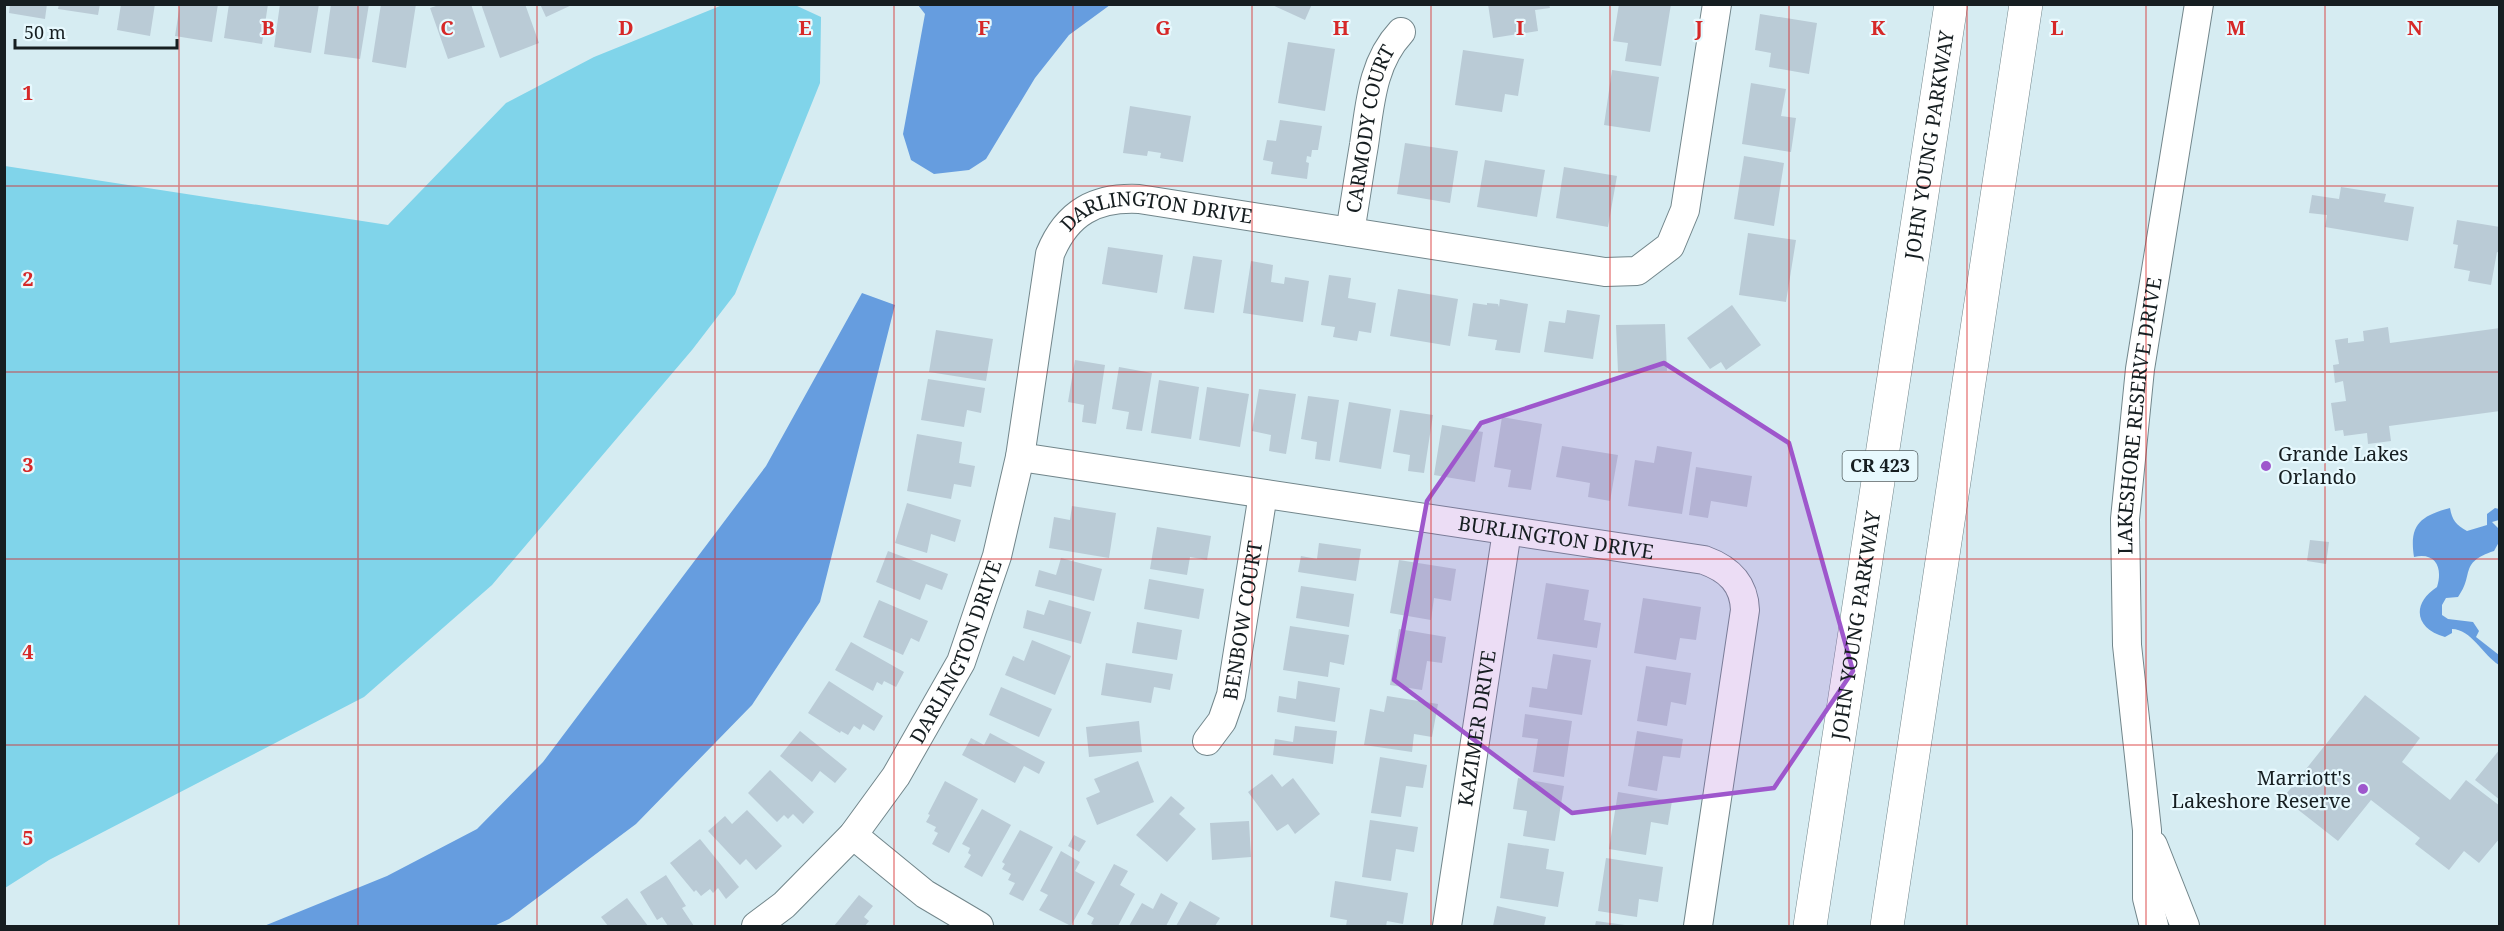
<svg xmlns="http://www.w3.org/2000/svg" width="2504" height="931" font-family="'Noto Serif',serif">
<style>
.green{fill:#80d4ea}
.water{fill:#669ddf}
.building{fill:#bacbd6}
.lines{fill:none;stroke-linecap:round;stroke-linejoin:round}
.minor-casing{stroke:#72868b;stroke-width:30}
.highway-casing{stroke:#72868b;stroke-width:34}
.minor{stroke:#fff;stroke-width:28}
.highway{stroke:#fff;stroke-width:33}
.marked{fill:#9e57cc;fill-opacity:0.2;stroke:#9e57cc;stroke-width:4.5;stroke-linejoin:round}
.grid{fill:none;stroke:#d62828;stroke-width:1.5;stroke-opacity:0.55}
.poi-dot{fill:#9e57cc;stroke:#e7f9fe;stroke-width:2}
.labels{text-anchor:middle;stroke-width:4.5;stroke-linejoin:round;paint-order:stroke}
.shield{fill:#e7f9fe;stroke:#556063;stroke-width:1.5}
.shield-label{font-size:18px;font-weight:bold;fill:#161e21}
.street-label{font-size:20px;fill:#161e21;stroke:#e7f9fe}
.poi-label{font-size:20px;fill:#161e21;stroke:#e7f9fe;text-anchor:start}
.grid-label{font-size:20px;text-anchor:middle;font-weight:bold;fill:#d62828;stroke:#e7f9fe;stroke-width:4.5;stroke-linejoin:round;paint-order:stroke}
</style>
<rect width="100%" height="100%" fill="#d6ecf2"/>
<!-- green -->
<path class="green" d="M725,4L795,5L821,17L820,83L735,294L692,350L492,585L364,697L49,860L5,888V166L388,225L506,103L594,57Z"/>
<!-- water -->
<path class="water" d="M918,5H1110L1069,35L1035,78L986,159L969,170L934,174L911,160L903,134L925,14Z
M862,293L895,305L820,602L752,705L636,824L509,919L494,926H264L387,876L477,829L543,762L766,466Z
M2450,508C2452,520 2456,525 2467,531L2487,525V514L2495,508L2499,509V520L2492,522L2499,529V542L2494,551C2458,563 2475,574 2458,597L2446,598L2442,605V615L2448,619L2473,622L2479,631L2476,637L2499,655V665C2483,655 2471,629 2452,629V633L2445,637C2415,629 2411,604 2437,587C2443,568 2436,552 2414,557C2409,525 2420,516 2450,508Z"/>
<!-- building -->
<path class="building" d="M10,4H47L45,19L9,13Z
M59,4H100L98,15L58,9Z
M121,4H155L150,36L117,30Z
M180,4H218L212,42L175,36Z
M229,4H268L262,44L224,38Z
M280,4H319L311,53L274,47Z
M331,4H369L360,59L324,54Z
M381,4H416L406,68L372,62Z
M442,4H471L485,47L448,59L430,8Z
M481,4H525L539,43L500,58Z
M540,4H574L546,17Z
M1270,4H1312L1305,20Z
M1488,4H1549L1550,8L1535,10L1538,31L1493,38Z
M1619,4H1671L1661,66L1625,61L1628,43L1613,41Z
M1760,14L1817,23L1809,74L1769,67L1771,53L1755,50Z
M1288,42L1335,49L1325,111L1278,103Z
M1463,50L1524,59L1518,96L1505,94L1502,112L1455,105Z
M1612,70L1659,77L1650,132L1604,125Z
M1751,83L1786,89L1781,116L1796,118L1791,152L1742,144Z
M1130,106L1191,116L1183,162L1160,158L1161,153L1148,151L1147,156L1123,153Z
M1280,120L1322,126L1318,150H1312L1311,157L1307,156L1306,162L1309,163L1307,179L1271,174L1273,162L1263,160L1267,140L1276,141Z
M1405,143L1458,151L1450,203L1397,194Z
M1744,156L1784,163L1774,226L1734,219Z
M1485,160L1545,170L1537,217L1477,207Z
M1564,167L1617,176L1608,227L1556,218Z
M2341,187L2386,194L2384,202L2414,207L2408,241L2325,227L2327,215L2309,213L2312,195L2339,199Z
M2457,220L2500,227V253L2497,252L2491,285L2468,281L2470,271L2454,268L2458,245L2453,244Z
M1748,233L1796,240L1786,302L1739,295Z
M1108,247L1163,255L1157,293L1102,284Z
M1193,256L1222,260L1214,313L1184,309Z
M1251,261L1273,265L1271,282L1284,284L1285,277L1309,281L1303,322L1243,313Z
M1329,275L1351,278L1348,298L1376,303L1371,333L1359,331L1357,341L1333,337L1335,327L1321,325Z
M1398,289L1458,299L1450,346L1390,336Z
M1500,299L1528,304L1520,353L1495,350L1497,340L1468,336L1473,303L1487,305V303L1498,304L1499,307Z
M1732,305L1761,345L1726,370L1721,362L1710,369L1687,338Z
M1567,310L1600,315L1593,359L1544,352L1549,321L1565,323Z
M1665,324L1667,371L1618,372L1616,325Z
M2388,327L2390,343L2500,328V411L2389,426L2391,441L2368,444L2367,433L2344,436L2343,430L2335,431L2331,403L2346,401L2343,381L2335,383L2333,365L2339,364L2335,340L2348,338V343L2364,341L2363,331Z
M936,330L993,339L986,381L929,372Z
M1075,360L1105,365L1096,424L1082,422L1084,405L1068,402Z
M1119,367L1152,373L1142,431L1126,429L1129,412L1112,409Z
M928,379L985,388L981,413L967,410L964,427L921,420Z
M1159,380L1199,387L1191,439L1151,433Z
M1207,387L1249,394L1240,447L1199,440Z
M1259,389L1296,394L1286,454L1269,451L1271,435L1252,431Z
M1308,396L1339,400L1330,461L1315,459L1317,442L1301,439Z
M1349,402L1391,409L1381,469L1339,462Z
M1400,410L1433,415L1424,473L1408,471L1410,455L1393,452Z
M1502,417L1542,424L1531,490L1508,487L1511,470L1494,467Z
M1442,425L1483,432L1475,482L1434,475Z
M917,434L962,442L959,463L975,466L971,487L954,484L951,499L907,491Z
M1562,446L1618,455L1610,501L1588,497L1590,483L1556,477Z
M1657,446L1692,452L1682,514L1628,506L1635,460L1654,463Z
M1696,467L1752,476L1747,507L1711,501L1708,518L1689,515Z
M907,503L961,520L955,542L931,534L927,553L895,543Z
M1072,506L1116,513L1109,558L1049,548L1054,517L1070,520Z
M1157,527L1211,536L1207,560L1190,557L1187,575L1150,569Z
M2310,540L2329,542L2326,564L2307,561Z
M1319,543L1361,549L1356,581L1298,572L1301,556L1317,559Z
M888,551L948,574L942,590L926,584L920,600L876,582Z
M1061,558L1102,569L1094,601L1035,586L1039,570L1056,575Z
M1399,560L1456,569L1451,601L1434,598L1431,620L1390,613Z
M1149,579L1204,589L1199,619L1144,609Z
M1546,583L1589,590L1584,620L1601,623L1597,648L1537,639Z
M1301,586L1354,594L1349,627L1296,618Z
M1643,598L1701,607L1696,640L1680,638L1676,660L1634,653Z
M879,600L928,621L919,642L911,638L903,655L863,637Z
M1049,600L1091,612L1081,644L1023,628L1027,610L1044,615Z
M1137,622L1182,630L1177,660L1132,653Z
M1290,626L1349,635L1344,665L1330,662L1328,677L1283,670Z
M1399,629L1446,637L1442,663L1427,661L1422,690L1390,685Z
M1032,640L1071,656L1055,695L1005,675L1013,656L1024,661Z
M851,642L904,672L896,687L884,681L882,685L877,682L873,691L835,670Z
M1553,654L1591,660L1582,715L1529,707L1532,687L1547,689Z
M1106,663L1173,674L1170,690L1154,687L1151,703L1101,695Z
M1646,666L1691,673L1686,705L1671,702L1667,726L1637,721Z
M829,681L883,716L874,731L863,724L860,730L854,726L848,735L841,731L840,733L808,713Z
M1298,681L1340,688L1335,722L1277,712L1279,696L1296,699Z
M1001,687L1052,709L1039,737L989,715Z
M2365,695L2420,738L2402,762L2450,800L2466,780L2500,806V838L2479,863L2464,851L2449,870L2415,844L2420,838L2371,800L2338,841L2283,798Z
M1387,696L1438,704L1432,737L1414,734L1412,752L1364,745L1370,709L1384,712Z
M1525,714L1572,721L1564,777L1533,772L1538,739L1522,737Z
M1139,721L1142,752L1089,757L1086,727Z
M1295,726L1337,731L1333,764L1273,755L1275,739L1293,742Z
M800,731L847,769L835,783L820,771L812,782L780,756Z
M1637,731L1683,739L1680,758L1663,756L1657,791L1628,786Z
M990,733L1045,762L1039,774L1024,766L1015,783L962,755L971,738L984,745Z
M2500,749V800L2475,780Z
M1380,757L1427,765L1423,788L1406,786L1401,817L1371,813Z
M1138,761L1154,802L1097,825L1086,798L1100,792L1094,779Z
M770,770L814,812L803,824L793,814L788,819L784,815L777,822L748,793Z
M1272,774L1282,787L1293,778L1320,814L1295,834L1288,824L1277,831L1248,792Z
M1518,778L1564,786L1555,841L1523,836L1527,811L1513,809Z
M945,781L978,799L949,853L932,844L938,833L934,831L936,827L926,822L930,815L928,814Z
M1618,792L1672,801L1668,825L1651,822L1646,855L1609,849Z
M1171,796L1185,808L1179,814L1196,829L1167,862L1136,835Z
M982,809L1011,825L982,877L964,867L971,855L968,853L970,848L962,844Z
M747,810L782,846L756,870L746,859L740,865L708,831L725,816L732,824Z
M1370,820L1418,827L1414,852L1396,849L1391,881L1362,877Z
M1249,821L1251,857L1212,860L1210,823Z
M1020,830L1053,847L1023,901L1009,894L1015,883L1008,880L1011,874L1002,869L1005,864L1002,862Z
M1074,835L1086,841L1079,852L1068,846Z
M700,839L739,887L726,899L718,888L713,893L710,889L701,896L696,890L694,892L670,863Z
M1508,843L1549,849L1546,869L1564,872L1558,907L1500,898Z
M1061,851L1080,862L1075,871L1095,882L1071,926L1039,910L1048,895L1040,891Z
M1606,858L1663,867L1658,902L1639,899L1637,917L1598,911Z
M1114,864L1128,871L1120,885L1135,894L1118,926H1096L1091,924L1094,918L1087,914Z
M666,875L686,906L682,908L694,926H668L662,917L657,920L640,892Z
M1335,881L1408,893L1403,924L1387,921L1386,926H1346L1347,920L1330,917Z
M1161,893L1178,903L1166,926H1129L1142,903L1153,909Z
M859,895L873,906L864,917L869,921L865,926H834Z
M627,898L648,926H608L601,917Z
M1190,901L1220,918L1215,926H1176Z
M1497,906L1546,917L1544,926H1493Z
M1596,921L1625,925V926H1595Z"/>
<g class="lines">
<defs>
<g id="minor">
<path id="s1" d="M1350,232C1355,203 1359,174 1364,145C1370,104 1372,63 1401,32"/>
<path id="s2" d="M1020,457L1704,560C1729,569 1744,583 1745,610L1698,926"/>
<path id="s3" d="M1207,741L1222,721L1231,695L1263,494"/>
<path d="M853,835L925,894L979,926"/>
<path d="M2153,845L2185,926"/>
<path id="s4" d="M756,926L784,905L853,835L896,776L961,662L997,556L1020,457L1050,254C1067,212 1096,197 1139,199L1605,272L1637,271L1670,246L1685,210L1717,4"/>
<path id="s5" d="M1447,926L1507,531"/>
<path id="s6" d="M2154,926L2147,898V830L2127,645L2125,519L2140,369L2199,4"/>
</g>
<g id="highway">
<path id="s7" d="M1810,926L1951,4"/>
<path d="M1887,926L2026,4"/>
</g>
</defs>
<!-- minor casing -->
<use href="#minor" class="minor-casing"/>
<!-- highway casing -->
<use href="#highway" class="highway-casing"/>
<!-- minor -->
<use href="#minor" class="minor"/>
<!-- highway -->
<use href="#highway" class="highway"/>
</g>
<!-- marked area -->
<path class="marked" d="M1664,363L1789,443L1853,671L1774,788L1572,813L1394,680L1427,501L1481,423Z"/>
<!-- grid -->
<path class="grid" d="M179,4V926M358,4V926M537,4V926M715,4V926M894,4V926M1073,4V926M1252,4V926M1431,4V926M1610,4V926M1789,4V926M1967,4V926M2146,4V926M2325,4V926M4,186H2500M4,372H2500M4,559H2500M4,745H2500"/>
<!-- markers -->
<g class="poi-dot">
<circle cx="2266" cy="466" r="6"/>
<circle cx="2363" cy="789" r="6"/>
</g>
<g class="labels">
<!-- shield labels -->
<rect class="shield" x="1842.5" y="451" width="75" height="30" rx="4.5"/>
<g class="shield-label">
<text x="1880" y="472">CR 423</text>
</g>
<!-- street labels -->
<g class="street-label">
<text dy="7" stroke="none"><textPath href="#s1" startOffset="105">CARMODY COURT</textPath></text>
<text dy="7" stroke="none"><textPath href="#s7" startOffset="790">JOHN YOUNG PARKWAY</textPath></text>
<text dy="7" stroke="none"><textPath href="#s4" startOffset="885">DARLINGTON DRIVE</textPath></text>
<text dy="7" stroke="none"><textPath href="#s6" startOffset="513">LAKESHORE RESERVE DRIVE</textPath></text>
<text dy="7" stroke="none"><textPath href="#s2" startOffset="542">BURLINGTON DRIVE</textPath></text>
<text dy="7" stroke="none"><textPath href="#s3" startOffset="128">BENBOW COURT</textPath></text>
<text dy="7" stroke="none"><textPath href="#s7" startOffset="304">JOHN YOUNG PARKWAY</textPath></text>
<text dy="7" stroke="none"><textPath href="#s4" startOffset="345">DARLINGTON DRIVE</textPath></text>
<text dy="7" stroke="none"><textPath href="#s5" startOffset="200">KAZIMER DRIVE</textPath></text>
</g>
<!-- poi labels -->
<g class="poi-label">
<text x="2278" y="461">Grande Lakes<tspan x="2278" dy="23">Orlando</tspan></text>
<text x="2351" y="785" text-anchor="end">Marriott's<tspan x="2351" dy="23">Lakeshore Reserve</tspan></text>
</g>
</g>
<g class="grid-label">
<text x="268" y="35">B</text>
<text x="447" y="35">C</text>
<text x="626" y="35">D</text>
<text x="805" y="35">E</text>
<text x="984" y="35">F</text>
<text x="1163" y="35">G</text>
<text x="1341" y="35">H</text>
<text x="1520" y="35">I</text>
<text x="1699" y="35">J</text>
<text x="1878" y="35">K</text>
<text x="2057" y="35">L</text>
<text x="2236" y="35">M</text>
<text x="2415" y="35">N</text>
<text x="28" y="100">1</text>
<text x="28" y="286">2</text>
<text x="28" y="472">3</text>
<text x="28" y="659">4</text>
<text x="28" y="845">5</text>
</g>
<!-- border -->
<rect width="2504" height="931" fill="none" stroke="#161e21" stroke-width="12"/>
<!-- scale -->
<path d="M15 39v9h162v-9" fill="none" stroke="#161e21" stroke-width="3"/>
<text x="24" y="39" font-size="18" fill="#161e21" stroke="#e7f9fe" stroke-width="4.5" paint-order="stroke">50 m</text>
</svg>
